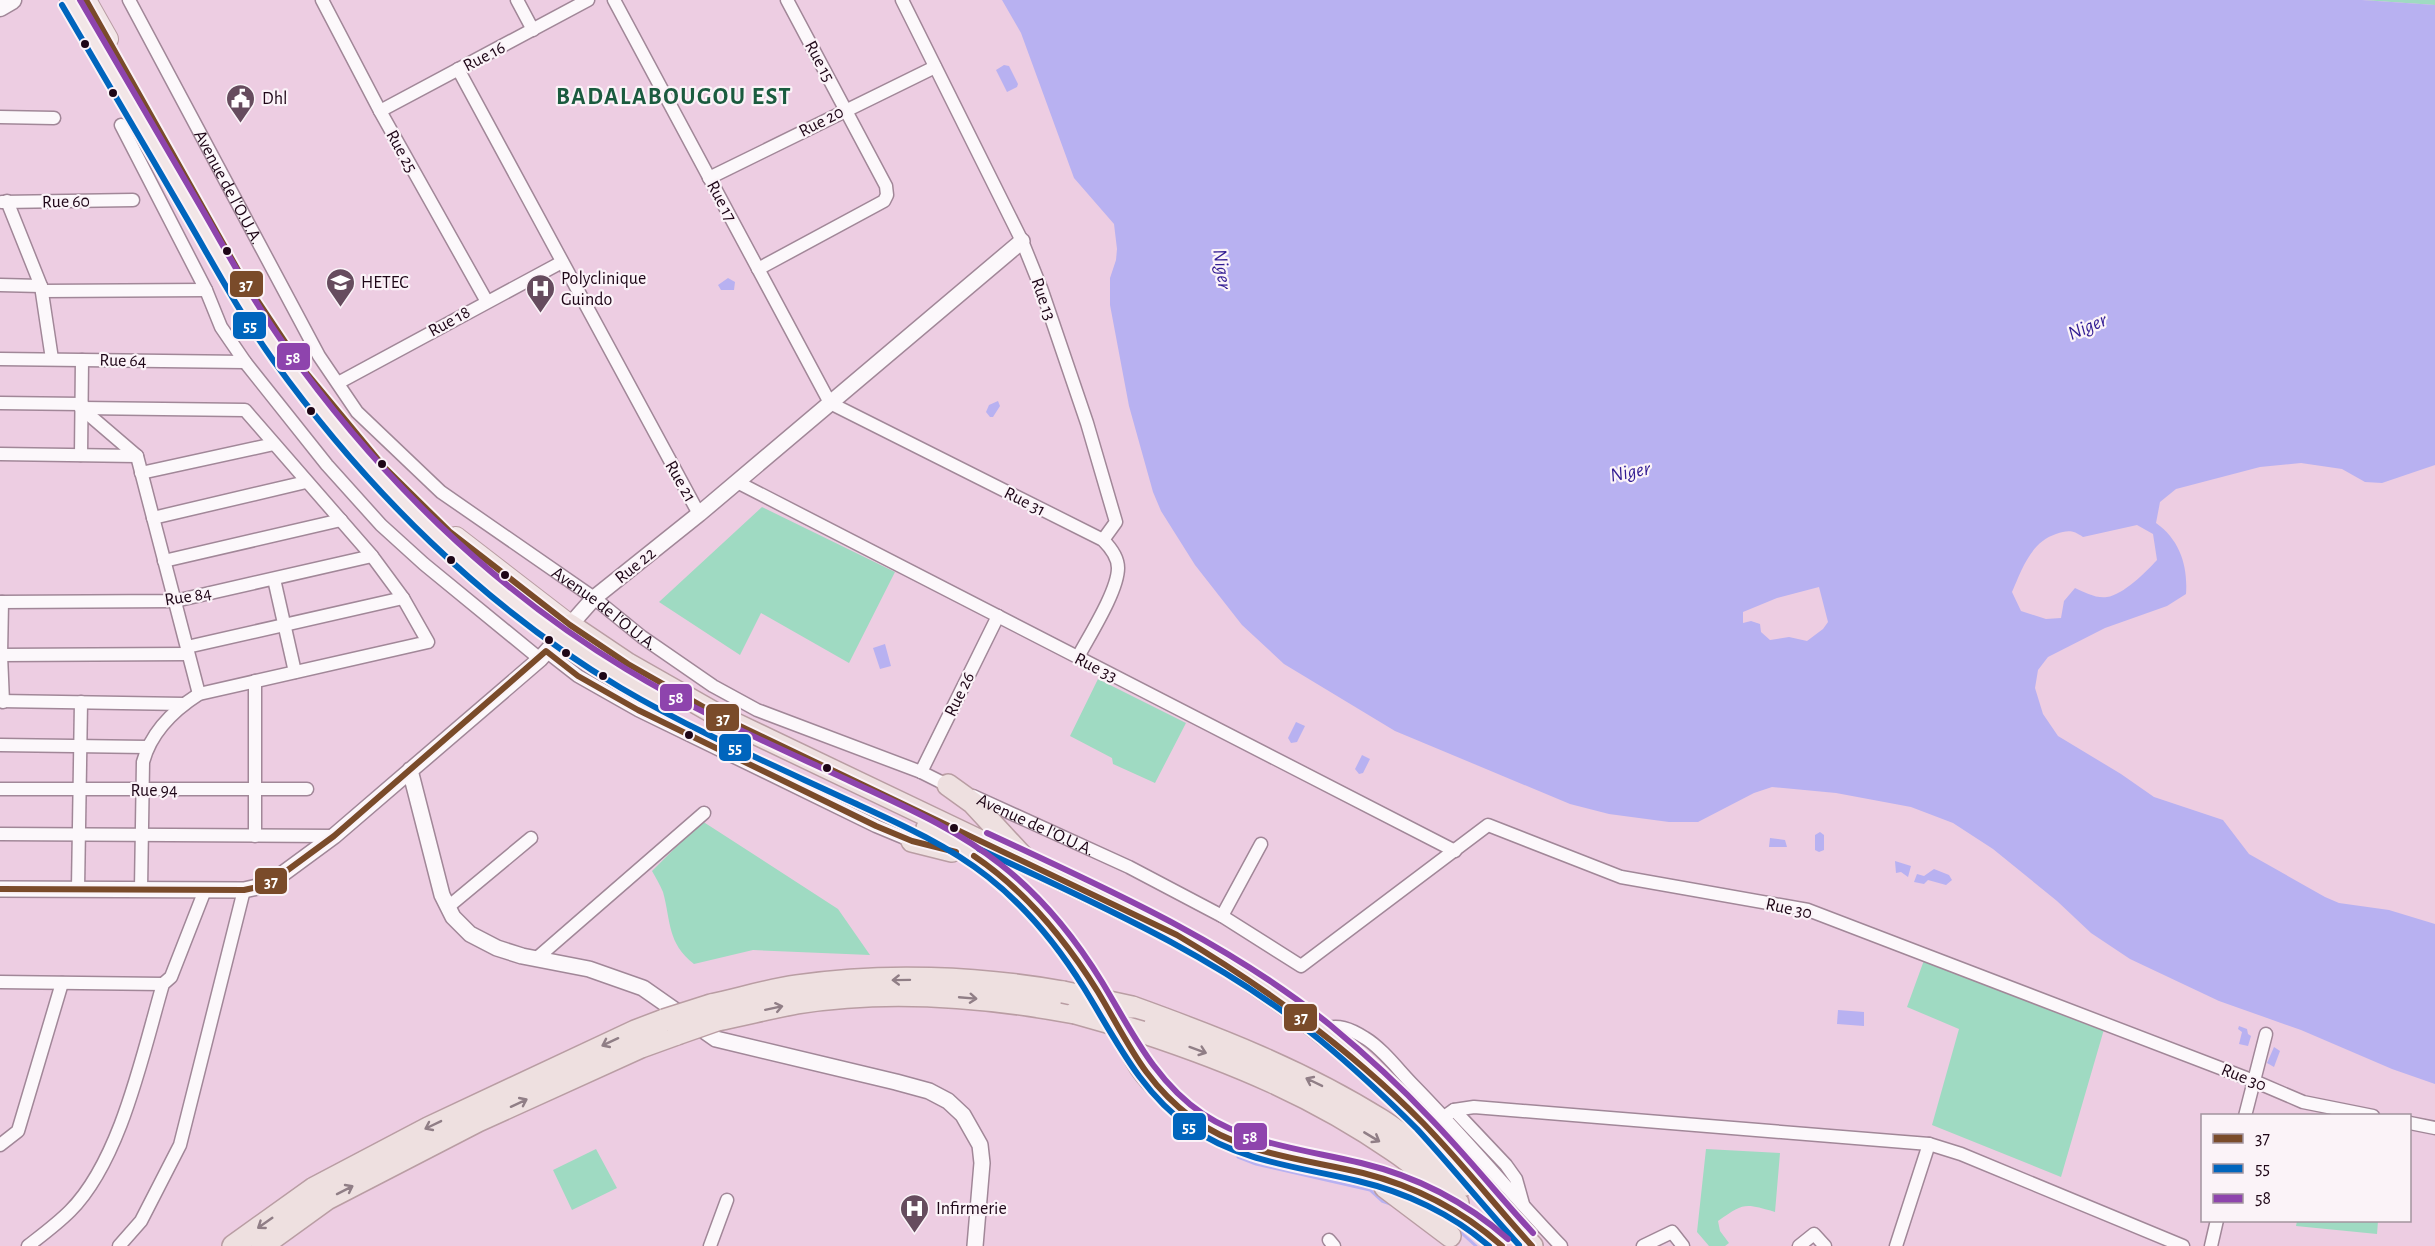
<svg xmlns="http://www.w3.org/2000/svg" width="2435" height="1246" font-family="'Alegreya Sans',sans-serif">
<style>
.green{fill:#9fdac2}
.water{fill:#b8b1f1;fill-rule:evenodd}
.lines{fill:none;stroke-linecap:round;stroke-linejoin:round}
.stream{stroke:#b8b1f1;stroke-width:3}
.minor-casing{stroke:#a18798;stroke-width:15}
.tertiary-casing{stroke:#a18798;stroke-width:18}
.secondary-casing{stroke:#a18798;stroke-width:21}
.primary-casing{stroke:#b99da3;stroke-width:22}
.trunk-casing{stroke:#b99da3;stroke-width:24}
.minor{stroke:#fcf8fb;stroke-width:12}
.tertiary{stroke:#fcf8fb;stroke-width:15}
.secondary{stroke:#fcf8fb;stroke-width:18}
.primary{stroke:#f2e6e7;stroke-width:20}
.trunk{stroke:#eee0e0;stroke-width:21}
.trunk-bridge-casing{stroke:#b99da3;stroke-width:24;stroke-linecap:butt}
.trunk-bridge{stroke:#eee0e0;stroke-width:21}
.bus-1-casing{stroke:#fbf3f8;stroke-width:10}
.bus-2-casing{stroke:#fbf3f8;stroke-width:10}
.bus-3-casing{stroke:#fbf3f8;stroke-width:10}
.bus-1{stroke:#7a4b2a;stroke-width:6}
.bus-2{stroke:#0065bd;stroke-width:6}
.bus-3{stroke:#8e44ad;stroke-width:6}
.oneway{stroke:#907e86}
.bus-dot{fill:#1e0617;stroke:#fbf3f8;stroke-width:2}
.labels{text-anchor:middle;stroke-width:4.5;stroke-linejoin:round;paint-order:stroke}
.street-label{font-size:18px;fill:#1e0617;stroke:#fbf3f8}
.poi-label{font-size:18px;fill:#1e0617;stroke:#fbf3f8;text-anchor:start}
.water-label{font-size:20px;font-style:italic;fill:#331d93;stroke:#fbf3f8}
.district-label{font-size:24px;font-weight:bold;letter-spacing:1.5px;fill:#1b5b3f;stroke:#fbf3f8}
.line-badge{stroke:#fbf3f8;stroke-width:2}
.badge-label{font-size:16px;text-anchor:middle;font-weight:bold;fill:#fff}
</style>
<rect width="100%" height="100%" fill="#edcde2"/>
<!-- green -->
<path class="green" d="M2362,0H2435V5L2363,0Z
M762,507L895,572L849,663L761,613L740,655L659,602Z
M1098,679L1186,723L1155,783L1113,764L1112,758L1070,736Z
M702,821L838,909L870,955L753,950L694,964C667,943 671,921 663,892C660,885 656,878 652,871Z
M1927,952L2107,1019L2061,1177L1932,1125L1959,1029L1907,1007Z
M596,1149L617,1188L572,1210L553,1170Z
M1706,1149L1780,1153L1775,1212C1744,1203 1744,1203 1718,1221L1720,1231L1729,1243L1725,1246H1709L1697,1232Z
M2297,1221V1220L2378,1221L2377,1234L2296,1226Z"/>
<!-- water -->
<path class="water" d="M1002,0H2362L2435,5V465L2382,483L2365,482L2342,469L2301,463L2260,467L2176,489L2160,502L2156,523C2180,540 2188,566 2186,594L2167,606L2105,628L2048,657L2038,670L2035,688L2043,714L2058,736L2121,774L2154,797L2223,820L2249,854L2325,897L2339,903L2389,910L2435,924V1084L2392,1069L2301,1030L2219,1001L2130,959L2091,933L2057,901L1993,849L1953,823L1911,807L1836,793L1772,787L1754,793L1698,822H1669L1609,814L1570,804L1395,731L1284,664L1242,625L1195,565L1161,511L1153,492L1129,406L1110,305V278L1116,260L1117,249L1114,224L1074,178L1021,33ZM2137,525L2153,534L2157,560C2146,572 2123,595 2107,597C2097,599 2084,592 2075,588L2064,601L2061,618L2046,619L2021,611L2012,592C2022,569 2031,542 2056,534C2068,530 2073,530 2083,537ZM1819,587L1828,622L1823,629L1807,641L1789,637L1770,640L1761,632L1760,624L1751,621L1743,623V612L1777,598Z
M1004,65L1009,66L1018,84L1017,87L1007,92L996,70Z
M728,278L735,282L734,290H721L718,285Z
M998,401L1000,406L993,417H990L986,412L989,405Z
M885,644L891,666L880,669L873,648Z
M1296,722L1305,726L1297,742L1291,743L1288,738Z
M1362,755L1370,759L1363,773L1359,774L1355,769Z
M1820,832L1824,835V850L1819,852L1815,850V835Z
M1770,838L1785,840L1787,847H1769Z
M1895,861L1911,866L1908,877L1901,872L1896,873Z
M1934,869L1949,875L1952,880L1946,885L1928,880L1924,884L1914,882L1917,874L1924,876Z
M1838,1010L1864,1012V1026L1837,1024Z
M2239,1026L2247,1029L2248,1034L2251,1036L2248,1046L2239,1044L2242,1032L2238,1029Z
M2274,1047L2280,1051L2274,1067L2267,1063Z"/>
<g class="lines">
<!-- stream -->
<path class="stream" d="M1238,1157L1256,1164L1370,1190L1382,1201L1393,1205
M1455,1227L1476,1246"/>
<defs>
<g id="minor">
<path id="s1" d="M129,0L319,356L357,412L441,492L594,598L642,637L713,686L757,710L921,772L951,787"/>
<path d="M322,0L380,111L486,300"/>
<path d="M517,0L533,30"/>
<path d="M614,0L830,403L1103,540C1111,548 1118,557 1118,568C1118,591 1089,636 1078,657"/>
<path d="M902,0L1022,241L1041,288L1087,423L1116,522L1103,540"/>
<path d="M458,69L699,514"/>
<path d="M380,111L588,0"/>
<path d="M0,117L54,118"/>
<path d="M121,125L206,290L221,327L245,362L327,465L381,525L424,564L540,659"/>
<path d="M709,178L935,67"/>
<path d="M7,201L41,286L52,359"/>
<path d="M2,202L133,200"/>
<path d="M758,269L884,201L887,195L886,186L787,0"/>
<path d="M0,285L41,286"/>
<path d="M42,291L206,290"/>
<path d="M0,359L245,362"/>
<path d="M338,383L562,262"/>
<path d="M0,403L82,404"/>
<path d="M81,408L245,410L372,556L403,598L428,642L199,694C174,710 151,732 143,762L141,889"/>
<path d="M81,408L137,456L199,694"/>
<path d="M0,454L137,456"/>
<path d="M81,455L82,360"/>
<path d="M141,473L274,444"/>
<path d="M737,482L1455,851"/>
<path d="M153,518L306,482"/>
<path d="M164,561L341,520"/>
<path d="M274,579L295,672"/>
<path d="M0,602L175,601L372,556"/>
<path d="M2,602L1,655L3,702"/>
<path d="M187,647L403,598"/>
<path d="M546,651L578,676L638,710L876,826L912,841"/>
<path d="M0,655L188,654"/>
<path d="M0,701L184,704"/>
<path d="M0,745L147,747"/>
<path d="M921,772L998,616"/>
<path d="M0,789H307"/>
<path id="s2" d="M973,796L1129,867L1222,916L1301,966L1488,825L1621,877L1808,910L2254,1081L2303,1102L2373,1116"/>
<path d="M0,834L334,836"/>
<path d="M255,836V681"/>
<path d="M78,889L81,702"/>
<path d="M448,907L531,838"/>
<path d="M1222,916L1261,844"/>
<path d="M537,958L704,813"/>
<path d="M0,982L163,984"/>
<path d="M1322,1030C1337,1023 1351,1029 1365,1038C1383,1049 1399,1071 1414,1086C1465,1138 1511,1194 1561,1246"/>
<path d="M1454,1110L1506,1165L1516,1179L1523,1204"/>
<path d="M2245,1116L2266,1034"/>
<path d="M1444,1117L1454,1110L1474,1107L1929,1144L1961,1154L2183,1246"/>
<path d="M2410,1123L2435,1128"/>
<path d="M0,1145L18,1131L62,983"/>
<path d="M1329,1240L1334,1246"/>
<path d="M28,1246C42,1235 57,1224 70,1211C121,1160 143,1052 163,984L171,977L205,890"/>
<path d="M119,1246L141,1221L180,1145L244,890"/>
<path d="M710,1246L727,1200"/>
<path d="M1643,1246L1672,1232L1683,1246"/>
<path d="M1799,1246L1814,1234L1825,1246"/>
<path d="M1896,1246L1929,1144"/>
<path d="M2211,1246L2217,1220"/>
</g>
<path id="tertiary" d="M410,770L442,895L453,917L470,934L497,948L522,956L589,969L643,988L716,1039L896,1082L929,1091L948,1101L963,1115L980,1145L982,1163L975,1246
M0,889L244,890L262,886L281,875L334,836L540,659L594,598L699,514L1022,241"/>
<path id="secondary" d="M0,7L12,0"/>
<path id="primary" d="M70,0L234,282L291,370L377,474L471,567L560,637
M86,0L108,39
M456,537L570,625"/>
<path id="trunk" d="M570,625L628,664L723,718L1177,935C1270,989 1347,1046 1423,1123C1461,1162 1495,1206 1532,1246
M560,637L621,677L656,697
M948,785L973,803L1022,856
M927,828C944,838 962,847 978,858C1024,890 1060,935 1091,981C1110,1009 1123,1040 1141,1068C1154,1087 1175,1104 1194,1118C1254,1164 1332,1160 1400,1184C1434,1196 1465,1219 1495,1239
M912,841L952,851
M711,1005C739,999 768,990 797,986C883,973 978,977 1063,992
M1132,1007C1218,1038 1303,1071 1381,1120C1411,1139 1437,1164 1465,1185
M717,1020C743,1015 770,1008 797,1003C889,988 984,996 1075,1013
M1142,1032C1233,1062 1315,1096 1394,1151C1417,1166 1437,1186 1458,1203
M1385,1187L1450,1236
M233,1246L314,1188L428,1128L635,1031L664,1020
M262,1246L327,1199L478,1121L641,1047L677,1034"/>
</defs>
<!-- minor casing -->
<use href="#minor" class="minor-casing"/>
<!-- tertiary casing -->
<use href="#tertiary" class="tertiary-casing"/>
<!-- secondary casing -->
<use href="#secondary" class="secondary-casing"/>
<!-- primary casing -->
<use href="#primary" class="primary-casing"/>
<!-- trunk casing -->
<use href="#trunk" class="trunk-casing"/>
<!-- minor -->
<use href="#minor" class="minor"/>
<!-- tertiary -->
<use href="#tertiary" class="tertiary"/>
<!-- secondary -->
<use href="#secondary" class="secondary"/>
<!-- primary -->
<use href="#primary" class="primary"/>
<!-- trunk -->
<use href="#trunk" class="trunk"/>
<defs>
<path id="trunk-bridge" d="M1063,992L1132,1007
M1075,1013L1142,1032
M664,1020L711,1005
M677,1034L717,1020"/>
</defs>
<!-- trunk-bridge casing -->
<use href="#trunk-bridge" class="trunk-bridge-casing"/>
<!-- trunk-bridge -->
<use href="#trunk-bridge" class="trunk-bridge"/>
<defs>
<path id="bus-1" d="M86,0L243,279L303,369L385,468L449,531L570,625L628,664L723,718L1177,935C1266,988 1350,1049 1423,1123C1461,1162 1495,1205 1532,1246
M974,856C1026,891 1065,939 1098,992C1128,1042 1143,1081 1192,1118C1242,1155 1305,1159 1363,1173C1414,1186 1463,1211 1502,1246
M0,889L244,890L262,886L281,875L334,836L546,651L578,676L638,710L876,826L912,841L956,852"/>
<path id="bus-2" d="M62,5C103,75 145,146 186,217C214,265 240,314 273,360C366,489 484,607 621,688C694,731 773,765 850,801C898,823 946,844 988,877C1026,907 1058,946 1084,988C1115,1038 1140,1092 1190,1127C1240,1162 1300,1167 1358,1181C1405,1192 1452,1214 1489,1246
M979,849C1097,904 1219,957 1320,1040C1354,1068 1386,1098 1417,1129C1452,1167 1484,1207 1519,1245"/>
<path id="bus-3" d="M80,0C120,68 159,136 199,204C227,252 253,301 286,347C376,474 492,588 626,669C698,713 777,747 854,783C905,807 956,829 1000,864C1041,896 1075,938 1102,982C1131,1030 1155,1082 1203,1114C1250,1145 1307,1150 1361,1163C1415,1176 1466,1202 1508,1239
M987,833C1105,888 1228,942 1330,1025C1365,1054 1399,1085 1430,1118C1466,1155 1498,1195 1533,1233"/>
</defs>
<!-- bus-1 casing -->
<use href="#bus-1" class="bus-1-casing"/>
<!-- bus-2 casing -->
<use href="#bus-2" class="bus-2-casing"/>
<!-- bus-3 casing -->
<use href="#bus-3" class="bus-3-casing"/>
<!-- bus-1 -->
<use href="#bus-1" class="bus-1"/>
<!-- bus-2 -->
<use href="#bus-2" class="bus-2"/>
<!-- bus-3 -->
<use href="#bus-3" class="bus-3"/>
</g>
<!-- one-way arrows -->
<defs><path id="oneway-shaft" d="M-6 0H5M1.5-3L5.5 0L1.5 3" fill="none" stroke-width="1.6" stroke-linecap="round" stroke-linejoin="round" transform="scale(1.5)"/></defs>
<g class="oneway">
<use href="#oneway-shaft" transform="translate(901 980) rotate(179)"/>
<use href="#oneway-shaft" transform="translate(968 998) rotate(5)"/>
<use href="#oneway-shaft" transform="translate(774 1008) rotate(-12)"/>
<use href="#oneway-shaft" transform="translate(610 1042) rotate(155)"/>
<use href="#oneway-shaft" transform="translate(1198 1050) rotate(20)"/>
<use href="#oneway-shaft" transform="translate(1314 1082) rotate(-154)"/>
<use href="#oneway-shaft" transform="translate(519 1103) rotate(-25)"/>
<use href="#oneway-shaft" transform="translate(433 1125) rotate(154)"/>
<use href="#oneway-shaft" transform="translate(1372 1137) rotate(31)"/>
<use href="#oneway-shaft" transform="translate(345 1190) rotate(-27)"/>
<use href="#oneway-shaft" transform="translate(265 1223) rotate(145)"/>
</g>
<!-- icons -->
<defs>
<symbol id="civic-pin" viewBox="-11 -11 22 30"><path d="M0 17L-7.5 6A9.5 9.5 0 1 1 7.5 6Z" fill="#664c5e" stroke="#fbf3f8"/><path d="M-.6-6.5H3V-4.5H.6V-3L4-1V1h2V6H-6V1h2V-1L-.6-3ZM-1.2 2.5V6h2.4V2.5Z" fill="#fff"/></symbol>
<symbol id="university-pin" viewBox="-11 -11 22 30"><path d="M0 17L-7.5 6A9.5 9.5 0 1 1 7.5 6Z" fill="#664c5e" stroke="#fbf3f8"/><path d="M0-5L7-2L0 1L-7-2ZM-4 1L0 2.5L4 1V4Q0 6-4 4Z" fill="#fff"/></symbol>
<symbol id="hospital-pin" viewBox="-11 -11 22 30"><path d="M0 17L-7.5 6A9.5 9.5 0 1 1 7.5 6Z" fill="#664c5e" stroke="#fbf3f8"/><path d="M-5-5h3v3.5h4V-5h3V5h-3V1.5h-4V5h-3Z" fill="#fff"/></symbol>
</defs>
<g fill-rule="evenodd">
<use href="#civic-pin" x="224" y="82" width="33" height="45"/>
<use href="#university-pin" x="324" y="266" width="33" height="45"/>
<use href="#hospital-pin" x="524" y="272" width="33" height="45"/>
<use href="#hospital-pin" x="898" y="1192" width="33" height="45"/>
</g>
<!-- markers -->
<g class="bus-dot">
<circle cx="85" cy="44" r="5"/>
<circle cx="113" cy="93" r="5"/>
<circle cx="227" cy="251" r="5"/>
<circle cx="311" cy="411" r="5"/>
<circle cx="382" cy="464" r="5"/>
<circle cx="451" cy="560" r="5"/>
<circle cx="505" cy="575" r="5"/>
<circle cx="549" cy="640" r="5"/>
<circle cx="566" cy="653" r="5"/>
<circle cx="603" cy="676" r="5"/>
<circle cx="689" cy="735" r="5"/>
<circle cx="827" cy="768" r="5"/>
<circle cx="954" cy="828" r="5"/>
</g>
<g class="labels">
<!-- street labels -->
<g class="street-label">
<text transform="translate(484 56) rotate(-28)" y="6">Rue 16</text>
<text transform="translate(820 61) rotate(62)" y="6">Rue 15</text>
<text transform="translate(821 121) rotate(-27)" y="6">Rue 20</text>
<text transform="translate(402 151) rotate(61)" y="6">Rue 25</text>
<text dy="6" stroke="none"><textPath href="#s1" startOffset="212">Avenue de l'O.U.A.</textPath></text>
<text transform="translate(66 201) rotate(-1)" y="6">Rue 60</text>
<text transform="translate(722 201) rotate(62)" y="6">Rue 17</text>
<text transform="translate(1044 299) rotate(71)" y="6">Rue 13</text>
<text transform="translate(449 321) rotate(-29)" y="6">Rue 18</text>
<text transform="translate(123 360) rotate(1)" y="6">Rue 64</text>
<text transform="translate(681 481) rotate(60)" y="6">Rue 21</text>
<text transform="translate(1025 501) rotate(27)" y="6">Rue 31</text>
<text transform="translate(635 565) rotate(-39)" y="6">Rue 22</text>
<text transform="translate(188 596) rotate(-9)" y="6">Rue 84</text>
<text dy="6" stroke="none"><textPath href="#s1" startOffset="788">Avenue de l'O.U.A.</textPath></text>
<text transform="translate(1096 667) rotate(27)" y="6">Rue 33</text>
<text transform="translate(959 694) rotate(-64)" y="6">Rue 26</text>
<text x="154" y="796">Rue 94</text>
<text dy="6" stroke="none"><textPath href="#s2" startOffset="69">Avenue de l'O.U.A.</textPath></text>
<text transform="translate(1789 908) rotate(12)" y="6">Rue 30</text>
<text transform="translate(2244 1077) rotate(22)" y="6">Rue 30</text>
</g>
<!-- poi labels -->
<g class="poi-label">
<text x="262" y="104">Dhl</text>
<text x="561" y="284">Polyclinique<tspan x="561" dy="21">Guindo</tspan></text>
<text x="361" y="288">HETEC</text>
<text x="936" y="1214">Infirmerie</text>
</g>
<!-- water labels -->
<g class="water-label">
<text transform="translate(1223 269) rotate(82)" y="7">Niger</text>
<text transform="translate(2087 326) rotate(-23)" y="7">Niger</text>
<text transform="translate(1630 471) rotate(-11)" y="7">Niger</text>
</g>
<!-- district labels -->
<g class="district-label">
<text x="674" y="104">BADALABOUGOU EST</text>
</g>
</g>
<g class="line-badge">
<rect x="229" y="270" width="35" height="28" rx="6" fill="#7a4b2a"/>
<rect x="232" y="311" width="35" height="29" rx="6" fill="#0065bd"/>
<rect x="276" y="342" width="35" height="29" rx="6" fill="#8e44ad"/>
<rect x="659" y="683" width="34" height="29" rx="6" fill="#8e44ad"/>
<rect x="705" y="703" width="35" height="29" rx="6" fill="#7a4b2a"/>
<rect x="718" y="733" width="34" height="29" rx="6" fill="#0065bd"/>
<rect x="254" y="867" width="34" height="28" rx="6" fill="#7a4b2a"/>
<rect x="1283" y="1003" width="35" height="29" rx="6" fill="#7a4b2a"/>
<rect x="1172" y="1112" width="35" height="29" rx="6" fill="#0065bd"/>
<rect x="1233" y="1122" width="35" height="29" rx="6" fill="#8e44ad"/>
</g>
<g class="badge-label">
<text x="246" y="290">37</text>
<text x="250" y="331">55</text>
<text x="293" y="363">58</text>
<text x="676" y="703">58</text>
<text x="723" y="724">37</text>
<text x="735" y="753">55</text>
<text x="271" y="887">37</text>
<text x="1301" y="1023">37</text>
<text x="1189" y="1132">55</text>
<text x="1250" y="1142">58</text>
</g>
<!-- legend -->
<rect x="2201" y="1114" width="210" height="108" fill="#fbf3f8" stroke="#a3949e" stroke-width="1.5"/>
<rect x="2213" y="1134" width="30" height="9" fill="#7a4b2a" stroke="#a3949e" stroke-width="1.5"/>
<text x="2255" y="1144" font-size="18" fill="#1e0617">37</text>
<rect x="2213" y="1164" width="30" height="9" fill="#0065bd" stroke="#a3949e" stroke-width="1.5"/>
<text x="2255" y="1174" font-size="18" fill="#1e0617">55</text>
<rect x="2213" y="1194" width="30" height="9" fill="#8e44ad" stroke="#a3949e" stroke-width="1.5"/>
<text x="2255" y="1204" font-size="18" fill="#1e0617">58</text>
</svg>
